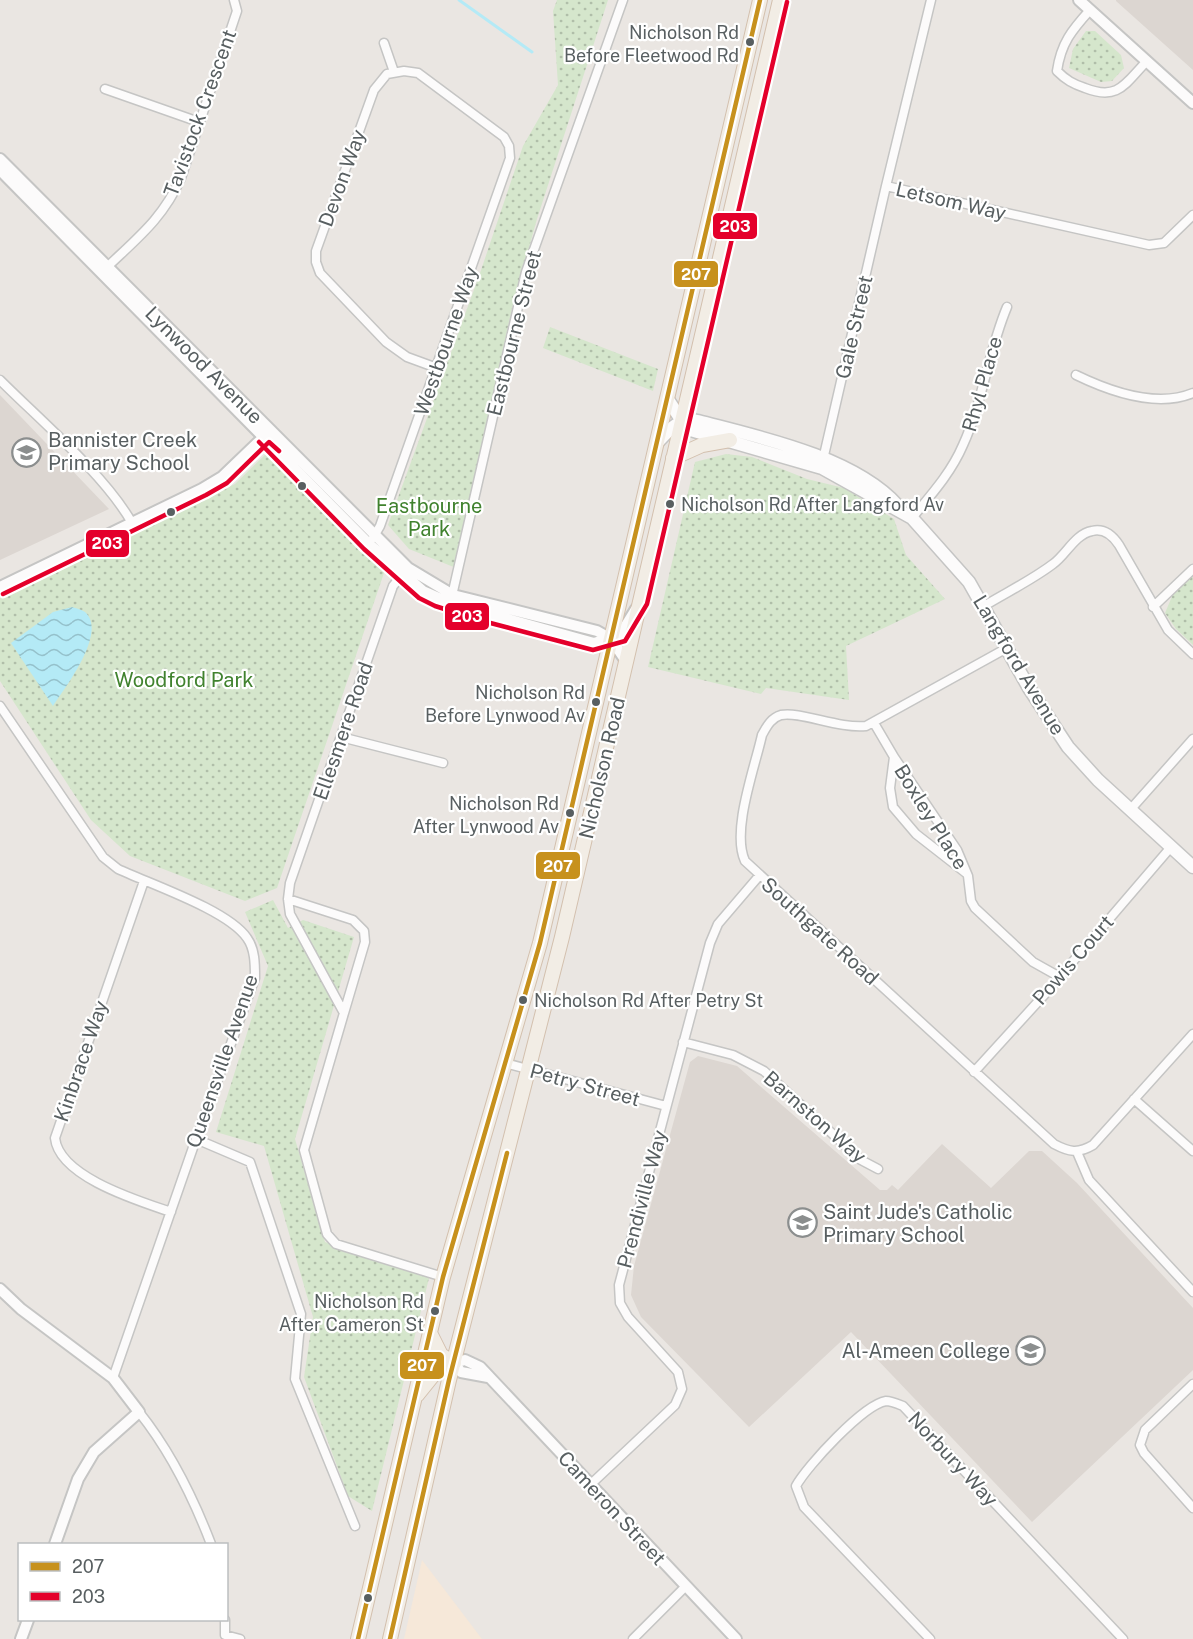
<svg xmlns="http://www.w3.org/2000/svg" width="1193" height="1639" font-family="'Public Sans',sans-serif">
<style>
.commercial{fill:#f6e8d9}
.education{fill:#dcd6d1}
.grass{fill:url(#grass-dots)}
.water{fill:url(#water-waves)}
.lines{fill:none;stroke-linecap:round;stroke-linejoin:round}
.stream{stroke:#b4eaf6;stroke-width:3}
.minor-casing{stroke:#c5c5c4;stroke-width:11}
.tertiary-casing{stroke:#c5c5c4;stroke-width:14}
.secondary-casing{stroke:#c5c5c4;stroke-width:15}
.primary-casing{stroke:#d3c0ae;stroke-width:16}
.minor{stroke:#fcfbfb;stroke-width:8}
.tertiary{stroke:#fcfbfb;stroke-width:10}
.secondary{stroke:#fcfbfb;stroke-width:12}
.primary{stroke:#f2ede5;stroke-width:14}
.bus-1-casing{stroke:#fff;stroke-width:9}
.bus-2-casing{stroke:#fff;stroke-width:9}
.bus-1{stroke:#c7911d;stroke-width:4.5}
.bus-2{stroke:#e4002b;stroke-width:4.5}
.bus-dot{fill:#585f61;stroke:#fff;stroke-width:2}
.labels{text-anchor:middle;stroke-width:4.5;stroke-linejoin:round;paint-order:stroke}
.bus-label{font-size:18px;fill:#585f61;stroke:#fff;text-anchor:end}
.street-label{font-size:20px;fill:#585f61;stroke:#fff}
.poi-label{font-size:20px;fill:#585f61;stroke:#fff;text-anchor:start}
.park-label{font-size:20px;fill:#40822e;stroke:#fff}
.line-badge{stroke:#fff;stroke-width:2}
.badge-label{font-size:16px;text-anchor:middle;font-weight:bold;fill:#fff}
</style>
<defs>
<pattern id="grass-dots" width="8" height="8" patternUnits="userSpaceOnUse" patternTransform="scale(1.5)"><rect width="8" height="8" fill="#d5e6cc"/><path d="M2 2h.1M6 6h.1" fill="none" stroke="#b0bea9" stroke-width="1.8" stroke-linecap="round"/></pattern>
<pattern id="water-waves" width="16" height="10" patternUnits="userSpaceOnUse" patternTransform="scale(1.5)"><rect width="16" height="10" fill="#b4eaf6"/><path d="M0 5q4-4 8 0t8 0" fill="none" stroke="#95c1cb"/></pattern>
</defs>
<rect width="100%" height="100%" fill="#eae6e2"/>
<!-- commercial -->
<path class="commercial" d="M422,1560L482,1639H404Z"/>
<!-- education -->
<path class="education" d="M1193,0V70L1116,1V0Z
M0,395L109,509L0,560Z
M698,1056L737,1066L880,1190H887L892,1185L898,1190L942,1144L991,1188L1029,1151H1042L1077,1183L1193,1308V1370L1032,1522L851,1332L749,1427L641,1317L631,1295L634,1266L690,1062Z"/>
<!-- grass -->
<path class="grass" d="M557,0H608L537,219L512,308L456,568L409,549L388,525L479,276L523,146L558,85L553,11Z
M1086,31H1095L1121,55L1124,68L1112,81L1101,82L1069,68L1073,49Z
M550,327L658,369L653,391L543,348Z
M271,449L305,480L386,567L277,888L245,901L130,856L91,820L0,681V594L235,484Z
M726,454L752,457L807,479L844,488L894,519L906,555L945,599L846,646L849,700L766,688L761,694L648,667L695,462Z
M1193,575V645L1176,629L1165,613L1173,594Z
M273,900L288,928L303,920L354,937L295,1139L325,1242L429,1278L372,1511L348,1496L304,1377L313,1317L264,1146L216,1132L268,966L245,912Z"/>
<!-- water -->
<path class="water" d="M72,607C76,608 82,610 85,612C108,632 65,688 53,706L11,643L53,612Z"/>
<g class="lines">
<!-- stream -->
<path class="stream" d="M459,0L532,52"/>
<defs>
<path id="minor" d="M931,0L886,186L1149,245L1164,243L1193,215
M1090,10C1072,30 1061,43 1057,71C1066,80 1073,84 1085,88C1118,101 1125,84 1146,62
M384,43L394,72
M105,89L199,122
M104,270C136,239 162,220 181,178L237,11L234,0
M1076,375C1109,391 1157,408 1193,393
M0,380C40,420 105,475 132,523
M822,464L886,186
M912,518C931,495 951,473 963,445C983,401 988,352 1007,307
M373,538L380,526L510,158L509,146L504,137L418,73L404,71L387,74L374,90L316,251V262L320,273L386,342L407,357L437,368
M405,571L393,586L290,883L288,899L290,914L344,1013L304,1150L327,1234L336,1244L443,1277
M451,600L526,272L623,0
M984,606C1007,592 1032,580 1053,564C1066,555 1075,534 1092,531C1104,528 1113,536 1119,545L1168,630L1193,654
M1153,607L1193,569
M1007,648L866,726C839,729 800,711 781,715C771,718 767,726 762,735C755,767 731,831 745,861L1054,1144C1069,1152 1078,1154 1093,1145L1193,1034
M0,706L103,857L118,869C150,884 228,910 247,938C255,949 255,964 255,978L196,1139L113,1378
M874,723L894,757L890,788L893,807L916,834L966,873
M341,737L443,763
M894,757L957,850L968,876L971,901L975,908L1033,962L1058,976
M1130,810L1193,739
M144,881L55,1138C59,1177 139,1201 171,1212
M288,899L353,920L364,931L365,942L344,1013
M683,1042L733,1055L764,1071L861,1160L878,1169
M505,1063L666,1106
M974,1072L1045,994L1171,847
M1134,1099L1193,1151
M196,1139L250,1162L301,1314L295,1379L355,1526
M1077,1152L1089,1180L1193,1292
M1193,1384L1145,1430L1140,1445L1144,1453L1193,1508
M139,1412C171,1452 193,1497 211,1544
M590,1485L675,1405L682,1389L678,1372L628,1317L620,1303L619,1285L710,943L718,924L759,876
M225,1620V1635L240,1639
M633,1639L686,1586
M930,1639L804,1507L796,1486C807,1466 863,1405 886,1401C891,1401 898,1404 903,1406L1123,1639"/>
<path id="tertiary" d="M1079,0L1193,103
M0,159L408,568L453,595L597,631L611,639L626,661
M0,170L369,544L423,591L450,603L594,643L620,635L636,609
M0,587L202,489L222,477L267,434
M0,1289L21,1309L113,1378L139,1412L94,1452L78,1479L55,1544
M488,1377L461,1372L454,1363L465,1360L480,1367L736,1639
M21,1639L28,1620"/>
<path id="secondary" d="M667,398L687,429L822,468L912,518L969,582L1029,688L1068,747L1098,780L1193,867
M657,443C669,430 679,417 698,421C759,437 854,457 897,505"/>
<path id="primary" d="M673,458L702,445L730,440
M429,1331L441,1355L454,1363
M417,1395L438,1369L454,1363
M358,1639L443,1277L540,943L760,0
M390,1639L449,1380L562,937L780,0"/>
</defs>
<!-- minor casing -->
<use href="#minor" class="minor-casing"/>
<!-- tertiary casing -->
<use href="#tertiary" class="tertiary-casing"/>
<!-- secondary casing -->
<use href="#secondary" class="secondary-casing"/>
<!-- primary casing -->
<use href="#primary" class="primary-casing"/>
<!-- minor -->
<use href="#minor" class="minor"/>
<!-- tertiary -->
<use href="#tertiary" class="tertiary"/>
<!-- secondary -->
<use href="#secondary" class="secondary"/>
<!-- primary -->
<use href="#primary" class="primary"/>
<defs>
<path id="bus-1" d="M358,1639L443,1277L540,943L760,0
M390,1639L449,1380L507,1153"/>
<path id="bus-2" d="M259,442L364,549L419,598L435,606L479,620L593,650L625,641L647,604L787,2
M3,594L206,495L227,483L269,442L279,451"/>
</defs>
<!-- bus-1 casing -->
<use href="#bus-1" class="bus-1-casing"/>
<!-- bus-2 casing -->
<use href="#bus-2" class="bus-2-casing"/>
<!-- bus-1 -->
<use href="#bus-1" class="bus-1"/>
<!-- bus-2 -->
<use href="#bus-2" class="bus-2"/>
</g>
<!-- icons -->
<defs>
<symbol id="school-ring" viewBox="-11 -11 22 22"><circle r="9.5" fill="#fff" stroke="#8b8e8e" stroke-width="1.5"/><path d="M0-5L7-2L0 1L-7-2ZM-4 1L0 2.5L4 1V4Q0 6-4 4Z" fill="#8b8e8e"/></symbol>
</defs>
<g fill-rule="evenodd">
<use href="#school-ring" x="10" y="436" width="33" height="33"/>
<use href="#school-ring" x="786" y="1206" width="33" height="33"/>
<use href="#school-ring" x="1014" y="1334" width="33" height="33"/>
</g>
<!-- markers -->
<g class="bus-dot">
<circle cx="750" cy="42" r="5"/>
<circle cx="302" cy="486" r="5"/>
<circle cx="670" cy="504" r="5"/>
<circle cx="171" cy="512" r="5"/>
<circle cx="596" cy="702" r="5"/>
<circle cx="570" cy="813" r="5"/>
<circle cx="523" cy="1000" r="5"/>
<circle cx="435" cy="1311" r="5"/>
<circle cx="368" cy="1598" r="5"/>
</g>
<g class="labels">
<!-- bus labels -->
<g class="bus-label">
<text x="739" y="39">Nicholson Rd<tspan x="739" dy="23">Before Fleetwood Rd</tspan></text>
<text x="681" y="511" text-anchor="start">Nicholson Rd After Langford Av</text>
<text x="585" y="699">Nicholson Rd<tspan x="585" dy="23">Before Lynwood Av</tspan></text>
<text x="559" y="810">Nicholson Rd<tspan x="559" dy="23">After Lynwood Av</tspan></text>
<text x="534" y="1007" text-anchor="start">Nicholson Rd After Petry St</text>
<text x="424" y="1308">Nicholson Rd<tspan x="424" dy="23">After Cameron St</tspan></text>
</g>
<!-- street labels -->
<g class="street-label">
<text transform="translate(200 113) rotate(-70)" y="7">Tavistock Crescent</text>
<text transform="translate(342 178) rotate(-70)" y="7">Devon Way</text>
<text transform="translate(951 201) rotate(13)" y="7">Letsom Way</text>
<text transform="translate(854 327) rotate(-77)" y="7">Gale Street</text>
<text transform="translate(514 333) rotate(-76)" y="7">Eastbourne Street</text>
<text transform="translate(446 341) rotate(-71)" y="7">Westbourne Way</text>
<text transform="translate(204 365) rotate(45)" y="7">Lynwood Avenue</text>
<text transform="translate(982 384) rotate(-74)" y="7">Rhyl Place</text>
<text transform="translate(1019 665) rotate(59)" y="7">Langford Avenue</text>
<text transform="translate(343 731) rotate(-71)" y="7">Ellesmere Road</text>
<text transform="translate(602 768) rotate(-77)" y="7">Nicholson Road</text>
<text transform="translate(931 817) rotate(58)" y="7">Boxley Place</text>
<text transform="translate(820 931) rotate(42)" y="7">Southgate Road</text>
<text transform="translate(1073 960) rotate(-49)" y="7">Powis Court</text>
<text transform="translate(81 1061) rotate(-71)" y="7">Kinbrace Way</text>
<text transform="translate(222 1061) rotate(-71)" y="7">Queensville Avenue</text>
<text transform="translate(585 1085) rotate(15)" y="7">Petry Street</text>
<text transform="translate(815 1117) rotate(41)" y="7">Barnston Way</text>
<text transform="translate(642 1199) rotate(-75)" y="7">Prendiville Way</text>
<text transform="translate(953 1459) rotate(47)" y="7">Norbury Way</text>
<text transform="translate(612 1508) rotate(47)" y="7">Cameron Street</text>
</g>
<!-- poi labels -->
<g class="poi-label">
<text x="48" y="447">Bannister Creek<tspan x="48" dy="23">Primary School</tspan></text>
<text x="823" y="1219">Saint Jude's Catholic<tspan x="823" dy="23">Primary School</tspan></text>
<text x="1010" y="1358" text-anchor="end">Al-Ameen College</text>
</g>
<!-- park labels -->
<g class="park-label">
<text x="429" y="513">Eastbourne<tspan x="429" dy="23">Park</tspan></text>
<text x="184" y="687">Woodford Park</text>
</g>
</g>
<g class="line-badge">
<rect x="712" y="212" width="46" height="28" rx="6" fill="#e4002b"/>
<rect x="673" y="260" width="46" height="28" rx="6" fill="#c7911d"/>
<rect x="85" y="529" width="45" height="29" rx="6" fill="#e4002b"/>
<rect x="444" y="602" width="46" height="29" rx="6" fill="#e4002b"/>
<rect x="535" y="851" width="46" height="29" rx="6" fill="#c7911d"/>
<rect x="399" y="1351" width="46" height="29" rx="6" fill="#c7911d"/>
</g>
<g class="badge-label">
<text x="735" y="232">203</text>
<text x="696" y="280">207</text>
<text x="107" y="549">203</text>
<text x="467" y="622">203</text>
<text x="558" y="872">207</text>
<text x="422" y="1371">207</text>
</g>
<!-- legend -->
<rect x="18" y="1543" width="210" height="78" fill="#ffffff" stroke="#bcbfc0" stroke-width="1.5"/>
<rect x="30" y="1562" width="30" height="9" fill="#c7911d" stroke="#bcbfc0" stroke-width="1.5"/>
<text x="72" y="1573" font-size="18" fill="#585f61">207</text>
<rect x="30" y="1592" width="30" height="9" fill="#e4002b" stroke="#bcbfc0" stroke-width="1.5"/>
<text x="72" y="1603" font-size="18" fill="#585f61">203</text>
</svg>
